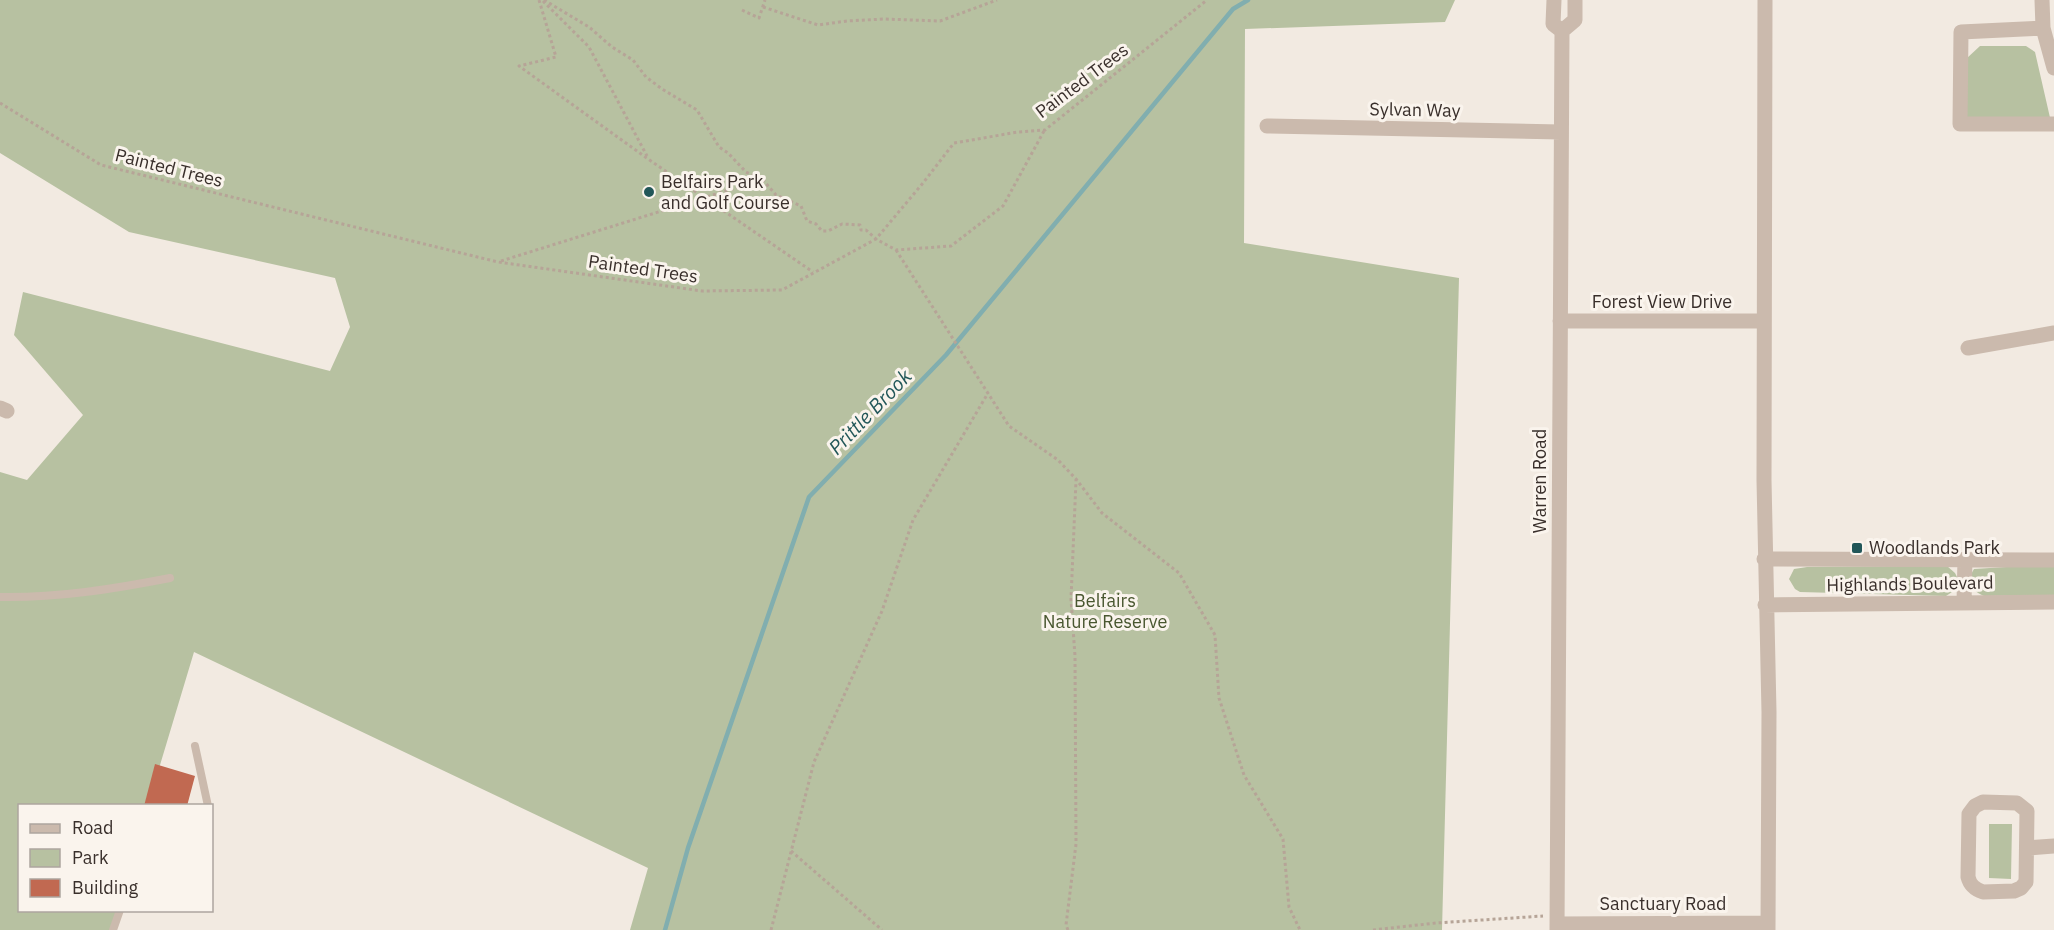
<svg xmlns="http://www.w3.org/2000/svg" width="2054" height="930" font-family="'IBM Plex Sans',sans-serif">
<style>
.green{fill:#b7c1a1}
.lines{fill:none;stroke-linecap:round;stroke-linejoin:round}
.stream{stroke:#81aeaf;stroke-width:4.5}
.building{fill:#c16951}
.path{stroke:#b6a497;stroke-width:3;stroke-dasharray:3 3;stroke-linecap:butt}
.lane{stroke:#cbbaad;stroke-width:8}
.street{stroke:#cbbaad;stroke-width:15}
.poi-dot{fill:#225759;stroke:#faf4ed;stroke-width:2}
.labels{text-anchor:middle;stroke-width:6;stroke-linejoin:round;paint-order:stroke}
.street-label{font-size:18px;fill:#392f2b;stroke:#faf4ed}
.poi-label{font-size:18px;fill:#392f2b;stroke:#faf4ed;text-anchor:start}
.park-label{font-size:18px;fill:#495730;stroke:#faf4ed}
.water-label{font-size:20px;font-style:italic;fill:#225759;stroke:#faf4ed}
</style>
<rect width="100%" height="100%" fill="#f2eae1"/>
<!-- green -->
<path class="green" d="M0,0H1455L1445,22L1245,29L1244,243L1459,278L1442,930H630L648,868L194,652L148,805L20,806V910L117,911L111,930H0V472L27,480L83,415L14,335L23,292L330,371L350,327L335,278L129,232L0,153Z
M1980,46H2026L2035,52L2051,122L1967,119L1966,59Z
M2054,564V595L1984,596C1971,591 1966,581 1974,569Z
M1947,566L1955,573L1959,581L1955,590L1946,596L1800,592L1795,589L1789,579L1794,569L1807,567Z
M1989,824H2012L2011,879L1989,878Z"/>
<g class="lines">
<!-- stream -->
<path class="stream" d="M665,930L688,848L809,497L946,355L1233,9L1248,0"/>
</g>
<!-- building -->
<path class="building" d="M155,764L195,776L187,806H144Z"/>
<g class="lines">
<!-- path -->
<path class="path" d="M539,0L556,57L519,66L648,159L813,272
M544,0L589,27L612,47L633,60L646,77L662,89L697,110L719,147L728,153L746,172L763,180L776,195L801,206L807,221L816,224L822,231H828L842,224L860,225L861,230H866L876,239L896,250L951,246L1003,206L1044,131
M543,1L589,47L647,156
M763,7L818,25L847,21L884,19L940,21L997,0
M742,10L759,18L765,0
M0,103L101,165L498,262L702,291L782,290L876,239L923,183L954,143L1018,132L1045,130L1207,0
M896,250L1009,426L1058,460L1076,479L1102,513L1179,573L1215,635L1219,698L1244,775L1283,839L1289,907L1300,930
M501,261L761,180
M791,851L882,930
M771,930L814,762L882,611L913,520L988,393
M1068,930L1066,925L1076,844L1075,656L1071,599L1076,480
M1373,930L1436,923L1543,916"/>
<!-- lane -->
<path class="lane" d="M0,597C57,598 114,589 170,578
M195,746L208,806
M113,930L120,910"/>
<!-- street -->
<path class="street" d="M1554,0L1553,24L1562,31
M1765,0L1764,480L1769,712L1768,930
M2042,0L2043,28L2054,68
M2043,28L1961,32L1960,124H2054
M1267,126L1561,132
M1560,321H1763
M1968,348L2054,333
M0,408L7,411
M1764,559L2054,560
M1964,602L1965,559
M1765,605L2054,602
M1983,802L2017,803L2027,811L2026,882L2021,888L2014,891L1983,892C1974,889 1970,885 1968,877L1969,814L1975,806Z
M2027,848L2054,846
M1557,924L1768,923
M1557,930L1562,31L1575,20V0"/>
</g>
<!-- markers -->
<g class="poi-dot">
<circle cx="649" cy="192" r="6"/>
<rect x="1851" y="542" width="12" height="12" rx="3"/>
</g>
<g class="labels">
<!-- street labels -->
<g class="street-label">
<text transform="translate(1082 81) rotate(-37)" y="6">Painted Trees</text>
<text transform="translate(1415 110) rotate(1)" y="6">Sylvan Way</text>
<text transform="translate(169 168) rotate(14)" y="6">Painted Trees</text>
<text transform="translate(643 269) rotate(8)" y="6">Painted Trees</text>
<text x="1662" y="308">Forest View Drive</text>
<text transform="translate(1540 481) rotate(-90)" y="6">Warren Road</text>
<text transform="translate(1910 584) rotate(-1)" y="6">Highlands Boulevard</text>
<text x="1663" y="910">Sanctuary Road</text>
</g>
<!-- poi labels -->
<g class="poi-label">
<text x="661" y="188">Belfairs Park<tspan x="661" dy="21">and Golf Course</tspan></text>
<text x="1869" y="554">Woodlands Park</text>
</g>
<!-- park labels -->
<g class="park-label">
<text x="1105" y="607">Belfairs<tspan x="1105" dy="21">Nature Reserve</tspan></text>
</g>
<!-- water labels -->
<g class="water-label">
<text transform="translate(870 412) rotate(-46)" y="7">Prittle Brook</text>
</g>
</g>
<!-- legend -->
<rect x="18" y="804" width="195" height="108" fill="#faf4ed" stroke="#ada59f" stroke-width="1.5"/>
<rect x="30" y="824" width="30" height="9" fill="#cbbaad" stroke="#ada59f" stroke-width="1.5"/>
<text x="72" y="834" font-size="18" fill="#392f2b">Road</text>
<rect x="30" y="849" width="30" height="18" fill="#b7c1a1" stroke="#ada59f" stroke-width="1.5"/>
<text x="72" y="864" font-size="18" fill="#392f2b">Park</text>
<rect x="30" y="879" width="30" height="18" fill="#c16951" stroke="#ada59f" stroke-width="1.5"/>
<text x="72" y="894" font-size="18" fill="#392f2b">Building</text>
</svg>
